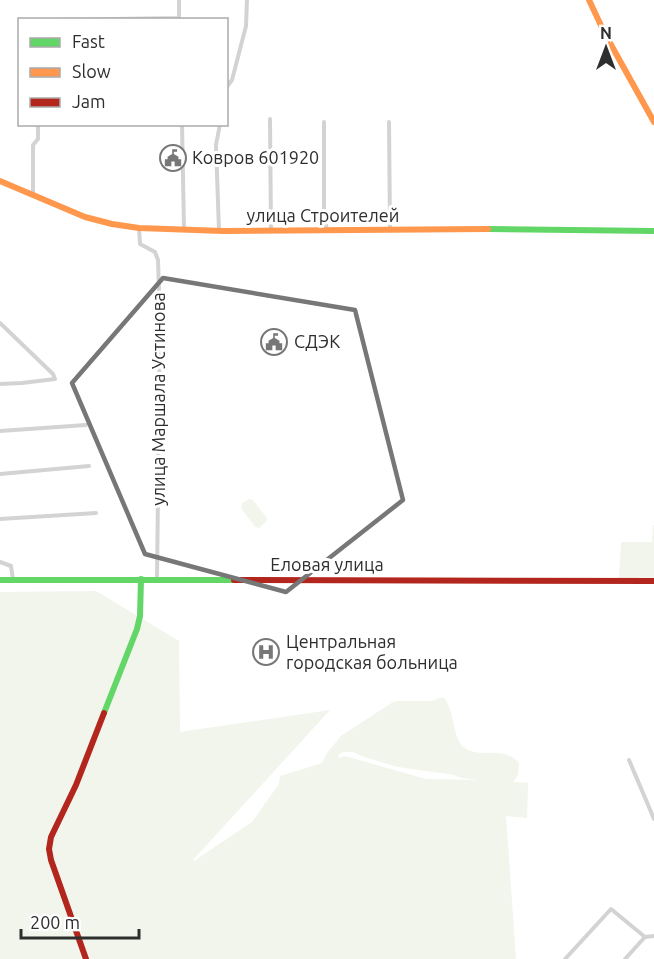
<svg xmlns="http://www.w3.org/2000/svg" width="654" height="959" font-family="Ubuntu,sans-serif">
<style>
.green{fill:#f1f5ec;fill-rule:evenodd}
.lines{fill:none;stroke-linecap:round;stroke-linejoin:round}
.street{stroke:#d3d3d3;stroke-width:4}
.fast{stroke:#63d668;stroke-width:6}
.slow{stroke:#ff974d;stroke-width:6}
.jam{stroke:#b3261e;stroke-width:6}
.marked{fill:none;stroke:#777;stroke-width:4.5;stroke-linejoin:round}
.labels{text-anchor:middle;stroke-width:6;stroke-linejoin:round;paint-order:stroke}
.poi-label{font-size:18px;fill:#2e2e2e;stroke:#fff;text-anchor:start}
.street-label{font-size:18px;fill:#2e2e2e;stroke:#fff}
</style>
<rect width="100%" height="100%" fill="#fff"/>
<!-- green -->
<path class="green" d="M249,499L253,500L267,518L266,522L259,528L255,527L241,508L242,503Z
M653,525H654V578H619L621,542H652Z
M96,591L179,641L180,732L330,710L193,860L194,861L252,822L279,784L280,776L322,763L327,753L341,736L393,702L397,701H432L439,698H444C456,712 451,739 466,749C477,756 495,750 507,755C512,756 516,760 519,763L518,775L513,782L528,783L527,818L506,816L516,959H0V592ZM343,752H353L364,757L398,767L433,772L450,774L462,778L478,780L426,779L345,756L338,758L339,754Z"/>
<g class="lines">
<!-- street -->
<path class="street" d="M51,20L179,18V0
M226,88L232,80L246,26L247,0
M270,119L271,231
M324,122V215L327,230
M389,122L390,230
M182,124L184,229
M33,196V145L38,139V124
M139,228L140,244L155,252L158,260L160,320L157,579
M219,231L216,145L220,124
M0,323L53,374L55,379L22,383L0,384
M0,431L86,425
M0,474L89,466
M0,519L96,513
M0,562L11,566L13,580
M629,760L654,819
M565,959L611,909L645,937
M625,959L645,937L654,936"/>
<!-- fast -->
<path class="fast" d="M488,229L654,231
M0,580H234
M104,713L137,629L140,616L141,579"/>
<!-- slow -->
<path class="slow" d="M589,0L605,34L654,122
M0,181L85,217L112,224L139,228L223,231L488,229"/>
<!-- jam -->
<path class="jam" d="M234,580L654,581
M86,959L51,860L49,849L51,837L76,785L104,713"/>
</g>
<!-- marked area -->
<path class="marked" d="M163,278L355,310L403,500L286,592L145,554L72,383Z"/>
<!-- icons -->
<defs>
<symbol id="civic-ring" viewBox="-11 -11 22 22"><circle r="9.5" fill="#fff" stroke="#777" stroke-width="1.5"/><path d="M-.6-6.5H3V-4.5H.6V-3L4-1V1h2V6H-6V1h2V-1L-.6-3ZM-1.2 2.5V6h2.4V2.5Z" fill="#777"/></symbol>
<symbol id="hospital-ring" viewBox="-11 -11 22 22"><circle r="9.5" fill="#fff" stroke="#777" stroke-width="1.5"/><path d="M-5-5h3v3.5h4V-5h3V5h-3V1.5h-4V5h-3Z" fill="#777"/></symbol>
</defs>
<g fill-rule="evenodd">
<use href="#civic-ring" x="158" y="143" width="30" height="30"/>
<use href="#civic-ring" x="259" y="327" width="30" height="30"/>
<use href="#hospital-ring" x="251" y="637" width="30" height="30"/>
</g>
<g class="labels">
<!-- poi labels -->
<g class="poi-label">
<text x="192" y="164">Ковров 601920</text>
<text x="294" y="348">СДЭК</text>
<text x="286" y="648">Центральная<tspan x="286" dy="21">городская больница</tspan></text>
</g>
<!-- street labels -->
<g class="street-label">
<text x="323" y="222">улица Строителей</text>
<text transform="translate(159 399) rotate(-90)" y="6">улица Маршала Устинова</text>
<text x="327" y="571">Еловая улица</text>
</g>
</g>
<!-- legend -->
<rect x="18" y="18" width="210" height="108" fill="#ffffff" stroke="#ababab" stroke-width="1.5"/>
<rect x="30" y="38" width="30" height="9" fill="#63d668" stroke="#ababab" stroke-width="1.5"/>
<text x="72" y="48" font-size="18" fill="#2e2e2e">Fast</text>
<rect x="30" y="68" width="30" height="9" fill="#ff974d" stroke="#ababab" stroke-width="1.5"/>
<text x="72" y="78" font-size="18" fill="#2e2e2e">Slow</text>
<rect x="30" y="98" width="30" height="9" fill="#b3261e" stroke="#ababab" stroke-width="1.5"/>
<text x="72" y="108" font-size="18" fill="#2e2e2e">Jam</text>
<!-- north arrow -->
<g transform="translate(606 48)" stroke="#ffffff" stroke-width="4.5" paint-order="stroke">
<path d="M0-4.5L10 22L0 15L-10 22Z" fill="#2e2e2e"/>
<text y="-9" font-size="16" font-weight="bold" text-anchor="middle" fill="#2e2e2e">N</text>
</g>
<!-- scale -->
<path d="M21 929v9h118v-9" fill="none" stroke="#2e2e2e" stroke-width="3"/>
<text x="30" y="929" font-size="18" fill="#2e2e2e" stroke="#ffffff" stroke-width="4.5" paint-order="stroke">200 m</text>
</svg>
